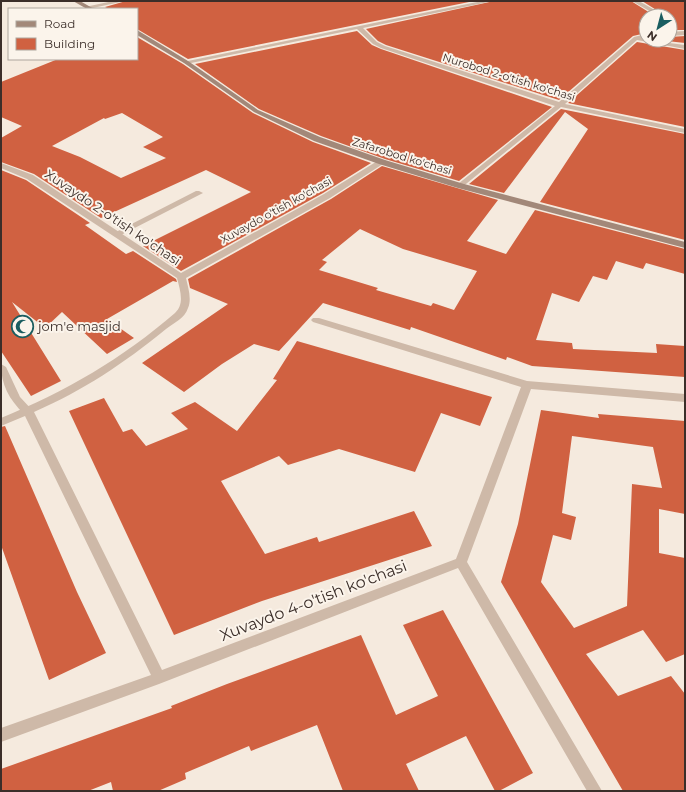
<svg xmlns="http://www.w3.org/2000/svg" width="686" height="792" font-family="Montserrat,sans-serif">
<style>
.building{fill:#d06141;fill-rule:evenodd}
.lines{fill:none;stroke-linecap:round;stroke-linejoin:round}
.lane{fill:#ceb9a8;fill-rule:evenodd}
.street{fill:#ceb9a8;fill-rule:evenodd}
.secondary{fill:#a28879;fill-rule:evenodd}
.labels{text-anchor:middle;stroke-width:4;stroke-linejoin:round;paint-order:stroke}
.far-street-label{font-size:11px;fill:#3b2e29;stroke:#fbf4eb}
.street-label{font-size:13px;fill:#3b2e29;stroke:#fbf4eb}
.poi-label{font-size:13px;fill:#3b2e29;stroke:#fbf4eb;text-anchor:start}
.near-street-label{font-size:16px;fill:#3b2e29;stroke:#fbf4eb}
</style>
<rect width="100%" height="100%" fill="#f5eade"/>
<!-- building -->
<path class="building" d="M126,1H474L188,59L137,29V9H109L105,7Z
M494,1H631L655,16H646V33L633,36L559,100L386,45L378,41L366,29Z
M642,1H685V30H670V16H666Z
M357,31L372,45L381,49L552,107L459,181L385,159L321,136L259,109L195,64Z
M685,36V43L658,40H670V37Z
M137,37L183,64L253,113L313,142L371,163L323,193L181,271L143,246L251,192L206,170L101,218L34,174L1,162V138L22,126L1,117V82L58,59H137ZM122,113L163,137L143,147L166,158L121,178L80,157L52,146L104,118L105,119Z
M637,42L685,50V127L568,103Z
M561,109L685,134V240L540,202L588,129L565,112L504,193L469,184Z
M382,166L498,200L467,241L506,254L535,210L685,249V274L646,263L643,269L616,261L607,280L593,276L579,302L552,293L536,340L572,343L573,349L657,353L656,344L685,346V377L532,366L507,357L506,360L411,327L410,330L323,303L279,351L254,344L222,364L184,392L142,363L228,304L190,288L188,279L331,199ZM360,229L403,249L477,271L454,310L433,303L431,306L376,290L378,288L319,270L327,262L322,260Z
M1,170L26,180L90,223L85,225L126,254L133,251L176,279L177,282L173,281L107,319L134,338L107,354L62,312L45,328L12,302L61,381L31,396L1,351Z
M297,341L492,397L480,426L441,413L415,472L339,449L288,465L279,456L221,481L265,554L317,537L319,542L414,511L432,546L262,601L174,635L69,411L104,398L123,432L132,429L146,446L188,429L171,413L195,402L237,431L277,380L273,379Z
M541,410L599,418L598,414L685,421V514L659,509V553L685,558V654L666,662L643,630L586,654L618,696L671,676L685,694V791H623L501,582L518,524ZM572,436L653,447L662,488L632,484L627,606L574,628L541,582L553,535L571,540L576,517L562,513Z
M5,426L77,592L106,653L49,680L1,545V427Z
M443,610L533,773L499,791H495L466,736L406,764L419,791H343L317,725L251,751L249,746L185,773L186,779L158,791H113L111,782L88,791H1V769L172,708L171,706L227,684L361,635L396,715L438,696L403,625Z"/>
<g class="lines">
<!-- lane -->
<path class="lane" d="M196,191H199L203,193L119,236H116L112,234Z
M1,364L6,367L20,397L33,411L32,414H24C9,399 1,385 1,364Z"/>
<!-- street -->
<path class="street" d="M113,1H125L88,9L85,7Z
M482,1H493L363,28L377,42L385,46L559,102L634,37L646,34V38H644L646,40L685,45V49L637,40L565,104L685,129V133L561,107L461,188H458V184L555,106L381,48L373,44L357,29L186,64L183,62Z
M632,1H639L665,16H658Z
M685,31V35L670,36V32Z
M379,160H385L386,162L330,198L186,278C188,287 192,299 188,308C185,318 174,323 166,329C123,364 84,390 34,412L162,670L456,559L521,387L313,322L311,320L313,318H319L527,381L685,394V402L531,389L467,562L602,791H587L458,568L159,684L1,742V728L151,675L25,416L1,426V418C65,392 123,358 175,313C185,304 180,290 177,278L27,179L1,168V163L33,175L181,273L324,194Z"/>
<!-- secondary -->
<path class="secondary" d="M73,1H80L94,9H87Z
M137,30L188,61L258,110L320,137L385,160L464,184L685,242V248L458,188L379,164L314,141L254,112L184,63L137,35Z"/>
</g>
<!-- icons -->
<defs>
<symbol id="mosque-ring" viewBox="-11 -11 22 22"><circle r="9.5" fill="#fbf4eb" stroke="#1a5d60" stroke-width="1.5"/><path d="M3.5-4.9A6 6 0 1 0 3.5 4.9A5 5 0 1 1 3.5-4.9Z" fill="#1a5d60"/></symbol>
</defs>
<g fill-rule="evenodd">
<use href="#mosque-ring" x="10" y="314" width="25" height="25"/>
</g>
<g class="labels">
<!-- far-street labels -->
<g class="far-street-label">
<text transform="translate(509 77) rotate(17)" y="4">Nurobod 2-o'tish ko'chasi</text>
<text transform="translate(402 156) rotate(17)" y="4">Zafarobod ko'chasi</text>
<text transform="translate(276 210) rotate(-29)" y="4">Xuvaydo o'tish ko'chasi</text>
</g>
<!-- street labels -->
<g class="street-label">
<text transform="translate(113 217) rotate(34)" y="5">Xuvaydo 2-o'tish ko'chasi</text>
</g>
<!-- poi labels -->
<g class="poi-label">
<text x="38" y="331">jom'e masjid</text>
</g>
<!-- near-street labels -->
<g class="near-street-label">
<text transform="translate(313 600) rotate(-21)" y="6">Xuvaydo 4-o'tish ko'chasi</text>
</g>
</g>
<!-- border -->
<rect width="686" height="792" fill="none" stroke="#3b2e29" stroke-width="4"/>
<!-- legend -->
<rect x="8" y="8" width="130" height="52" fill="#fbf4eb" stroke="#aea59d"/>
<rect x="16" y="21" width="20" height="6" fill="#a28879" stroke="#aea59d"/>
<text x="44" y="28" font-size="12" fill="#3b2e29">Road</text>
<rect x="16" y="38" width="20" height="12" fill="#d06141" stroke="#aea59d"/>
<text x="44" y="48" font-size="12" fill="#3b2e29">Building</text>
<!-- north arrow -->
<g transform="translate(658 28) rotate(216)"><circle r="19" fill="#fbf4eb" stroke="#aea59d"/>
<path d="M0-3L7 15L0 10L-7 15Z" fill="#1a5d60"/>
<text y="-6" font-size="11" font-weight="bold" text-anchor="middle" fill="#3b2e29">N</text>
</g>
</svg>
